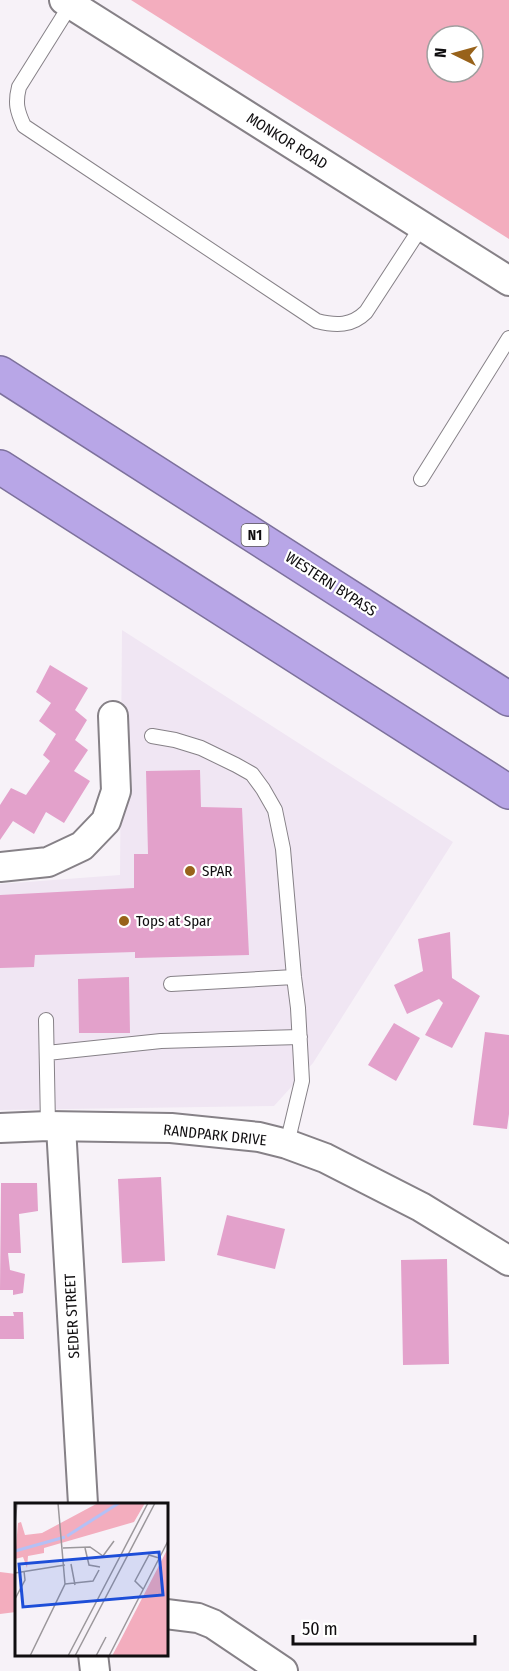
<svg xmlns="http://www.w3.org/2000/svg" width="509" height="1671" font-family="'Fira Sans Condensed',sans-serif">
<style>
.built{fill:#f0e6f3}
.green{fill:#f3adbe;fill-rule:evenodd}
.building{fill:#e3a1cb}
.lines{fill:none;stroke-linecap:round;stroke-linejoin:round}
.service-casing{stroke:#868187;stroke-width:16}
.minor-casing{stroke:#868187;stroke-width:32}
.motorway-casing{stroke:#7d719c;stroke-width:36}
.service{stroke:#fff;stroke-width:14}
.minor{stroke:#fff;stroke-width:28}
.motorway{stroke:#b8a6e7;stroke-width:33}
.poi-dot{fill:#98621a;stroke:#fff;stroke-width:2}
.labels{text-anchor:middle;stroke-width:4.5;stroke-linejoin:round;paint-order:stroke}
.shield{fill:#fff;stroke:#585658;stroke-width:1.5}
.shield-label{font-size:14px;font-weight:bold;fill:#100e10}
.street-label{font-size:15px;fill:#100e10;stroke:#fff}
.poi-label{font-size:15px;fill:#100e10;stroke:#fff;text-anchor:start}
.inset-river{fill:none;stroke:#b4c0f5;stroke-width:3}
.inset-road{fill:none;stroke:#9b979b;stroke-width:1.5}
.view{fill:#1d4ed8;fill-opacity:0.15;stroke:#1d4ed8;stroke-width:3}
.inset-edge{fill:none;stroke:#100e10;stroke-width:3}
</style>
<rect width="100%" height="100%" fill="#f7f2f8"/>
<!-- built -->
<path class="built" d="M122,630L453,842L313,1063L274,1106L0,1110V884L120,875Z"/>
<!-- green -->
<path class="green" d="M131,0H509V239ZM437,36H473V72H437Z
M0,1572L16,1574V1612L0,1614Z"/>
<!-- building -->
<path class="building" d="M50,665L88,688L75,710L87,720L75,740L88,750L74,771L90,781L64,823L46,812L34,834L13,821L0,840V805L11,788L26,795L50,761L43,755L56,734L39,721L51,703L36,692Z
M200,770L201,807L242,808L249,955L135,958V952L35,955L34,967L0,968V895L134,888V854H148L146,771Z
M450,932L452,978L480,996L452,1048L425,1035L443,1003L439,999L407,1014L394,985L423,971L418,939Z
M129,977L130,1033H79L78,979Z
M394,1023L420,1038L396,1081L368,1065Z
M485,1032L509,1035V1114L507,1129L473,1125Z
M161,1177L165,1261L122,1263L118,1179Z
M1,1183H37L38,1211L19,1214L21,1253H8L10,1270L25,1274L23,1293L13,1295V1290H0Z
M227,1215L285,1229L275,1269L217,1255Z
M447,1259L449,1364L403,1365L401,1260Z
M13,1312H23L24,1339H0V1316H14Z"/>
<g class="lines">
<defs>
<path id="service" d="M71,4L19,87C15,103 17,111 24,126L317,321C336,326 352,326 366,312L422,226
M421,479L509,338
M152,736L175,740L201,748L236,765L252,774L263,789L275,810L283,849L294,977L298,1008L302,1081L287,1144
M171,984L294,977
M46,1020L48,1126
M47,1053L161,1041L300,1037"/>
<path id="minor" d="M64,0L509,281
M0,867L48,862L82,846L106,821L116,791L113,716
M61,1127L83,1504
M0,1128L48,1126L171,1128L259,1137L287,1144L325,1158L421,1207L509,1261
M166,1614L198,1618L213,1624L283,1671
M93,1654L95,1671"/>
<path id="motorway" d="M0,373L509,699
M0,467L509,792"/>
</defs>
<!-- service casing -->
<use href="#service" class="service-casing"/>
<!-- minor casing -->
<use href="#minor" class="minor-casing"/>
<!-- motorway casing -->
<use href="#motorway" class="motorway-casing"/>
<!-- service -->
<use href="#service" class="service"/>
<!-- minor -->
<use href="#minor" class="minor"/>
<!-- motorway -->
<use href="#motorway" class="motorway"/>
</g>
<!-- markers -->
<g class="poi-dot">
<circle cx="190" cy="871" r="6"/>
<circle cx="124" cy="921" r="6"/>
</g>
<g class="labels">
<!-- shield labels -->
<rect class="shield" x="241.5" y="524" width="27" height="22" rx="4.5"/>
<g class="shield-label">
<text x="255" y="540">N1</text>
</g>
<!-- street labels -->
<g class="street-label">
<text transform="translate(287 141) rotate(32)" y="5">MONKOR ROAD</text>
<text transform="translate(331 584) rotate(33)" y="5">WESTERN BYPASS</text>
<text transform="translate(215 1135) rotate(6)" y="5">RANDPARK DRIVE</text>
<text transform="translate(72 1316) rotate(-93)" y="5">SEDER STREET</text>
</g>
<!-- poi labels -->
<g class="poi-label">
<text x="202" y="876">SPAR</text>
<text x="136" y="926">Tops at Spar</text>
</g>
</g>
<!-- overview -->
<g transform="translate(15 1503)">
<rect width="153" height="153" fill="#f7f2f8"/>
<path d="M83,0H130L119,19L29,45V50L13,53L12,65L8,54L0,56L3,20L6,19L10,32L27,30ZM153,45V153H97L104,140Z" fill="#f3adbe"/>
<path class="inset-river" d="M52,33L104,0M0,48L50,34"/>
<path class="inset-road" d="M0,21L2,0M48,45L75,44L88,53L99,38M70,45L74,62L85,64M56,61L60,82M0,70L50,62M50,81L78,78L84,67M128,86L120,78L134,52L144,55M0,96L10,77L9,68M15,153L50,81L43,0M53,153L133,0M60,153L140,0M81,153L91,134M94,153L153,38"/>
<path class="view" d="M144,49L148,92L8,104L4,61Z"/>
<rect width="153" height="153" class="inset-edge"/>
</g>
<!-- north arrow -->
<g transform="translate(455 54) rotate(275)"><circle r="28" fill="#ffffff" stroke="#9f9f9f" stroke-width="1.5"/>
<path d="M0-4.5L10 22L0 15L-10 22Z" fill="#98621a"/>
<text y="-9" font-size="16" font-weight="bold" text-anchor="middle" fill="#100e10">N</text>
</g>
<!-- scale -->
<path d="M293 1635v9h182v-9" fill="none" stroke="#100e10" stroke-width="3"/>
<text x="302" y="1635" font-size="18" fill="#100e10" stroke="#ffffff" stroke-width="4.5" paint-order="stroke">50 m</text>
</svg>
